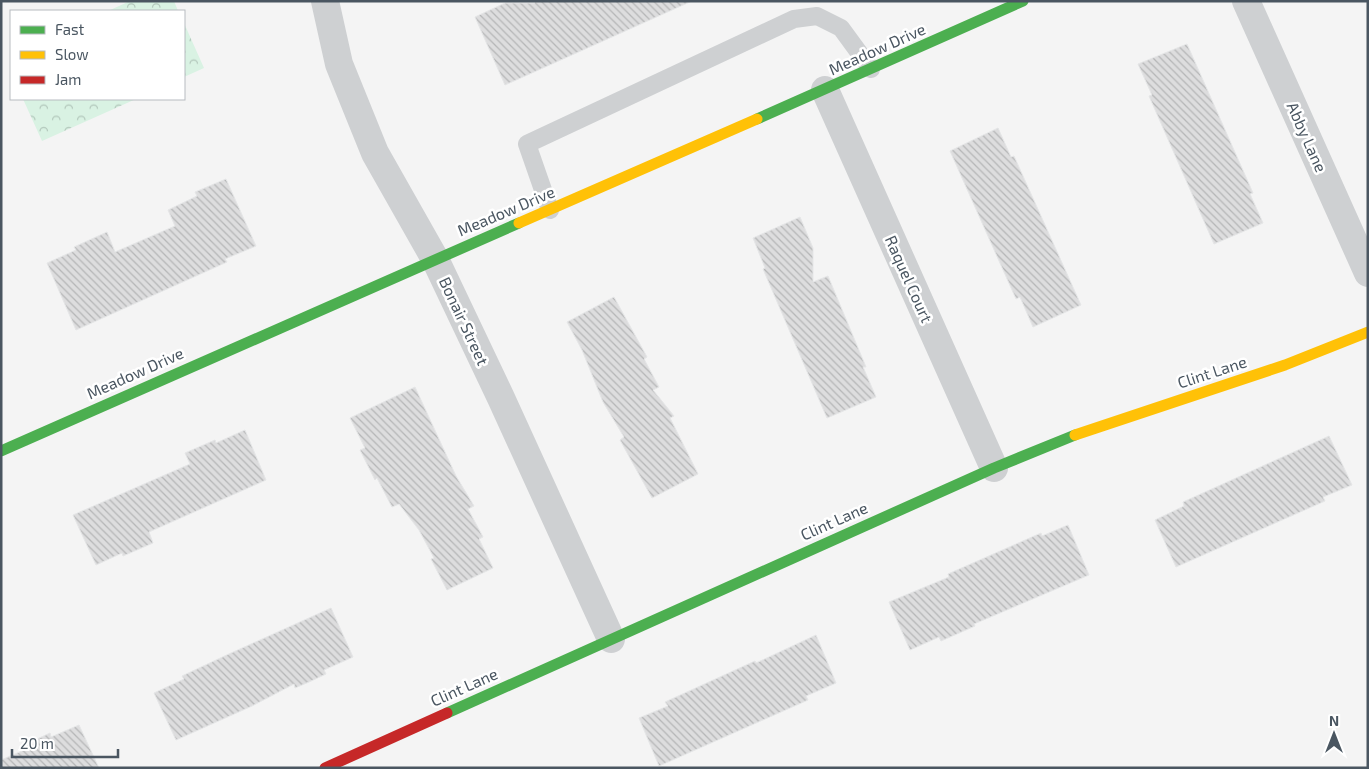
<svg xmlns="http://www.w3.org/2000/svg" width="1369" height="769" font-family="'Exo 2',sans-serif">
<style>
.park{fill:url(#park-crowns)}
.building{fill:url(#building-back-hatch);stroke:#e5e6e7}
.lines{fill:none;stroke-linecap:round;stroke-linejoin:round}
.lane{stroke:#ced0d2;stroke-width:18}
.street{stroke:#ced0d2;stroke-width:28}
.fast{stroke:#4caf50;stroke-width:11}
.slow{stroke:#ffc107;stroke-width:11}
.jam{stroke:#c62828;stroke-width:11}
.labels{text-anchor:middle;stroke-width:5;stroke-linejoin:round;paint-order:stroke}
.street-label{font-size:16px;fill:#4a5661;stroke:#fff}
</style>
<defs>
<pattern id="park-crowns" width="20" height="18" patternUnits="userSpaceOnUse" patternTransform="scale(1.25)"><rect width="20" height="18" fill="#d9f2e3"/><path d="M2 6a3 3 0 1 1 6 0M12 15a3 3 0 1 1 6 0" fill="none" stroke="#b2c7bb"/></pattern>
<pattern id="building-back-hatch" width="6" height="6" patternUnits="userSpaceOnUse" patternTransform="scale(1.25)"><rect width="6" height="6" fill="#ddddde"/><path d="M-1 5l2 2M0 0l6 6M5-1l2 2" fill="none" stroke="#b5b6b7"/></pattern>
</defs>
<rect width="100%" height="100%" fill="#f4f4f4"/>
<!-- park -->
<path class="park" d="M130,1H174L178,11H108Z
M184,23L204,68L184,77Z
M23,99H136L42,141Z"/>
<!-- building -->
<path class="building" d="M534,1H692L505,85L475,17L505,3H535Z
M1187,44L1253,193L1250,194L1263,223L1214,244L1149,96L1152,95L1138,64Z
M998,128L1011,157L1014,156L1081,305L1033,327L1020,297L1016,299L950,151Z
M226,179L256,246L225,259L227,262L76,330L47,263L76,250L74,247L107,232L115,252L175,226L168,210L197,196L195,192Z
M800,217L813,248V282L828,276L866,367H863L876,397L827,418L763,269L765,268L753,238Z
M614,297L647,357L644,359L659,387L653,390L674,416L670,418L698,474L652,498L620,440L624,437L603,402L582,350L567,322Z
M415,387L456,476L474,506L468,509L483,537L479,539L493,568L447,590L431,559L434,558L419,530L399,504L392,507L377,478L375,480L360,450L365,448L350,418Z
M245,430L266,480L149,532L153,543L123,556L122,553L96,565L73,515L190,464L185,453L215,440L216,443Z
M1329,436L1352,485L1323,497L1325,501L1176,567L1155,520L1184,506L1183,502Z
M1068,525L1089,575L974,624L975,626L941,641L939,637L910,650L889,602L949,577L948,574L1007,548L1041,533L1042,536Z
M331,608L353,657L324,670L326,674L309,682L295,688L294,684L252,706L176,740L154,693L184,679L182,676L231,653Z
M816,635L836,683L806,696L808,700L659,766L639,718L668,706L665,702L755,661L756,663Z
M79,725L99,768H1V760L22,751L20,747L50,733L51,737Z"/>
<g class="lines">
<!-- lane -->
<path class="lane" d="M550,210L527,144L794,19L817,16L841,28L871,69"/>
<!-- street -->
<path class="street" d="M325,1L339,64L375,153L435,259L501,398L611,639
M1246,1L1368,273
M825,90L994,468"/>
<!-- fast -->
<path class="fast" d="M757,119L1023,1
M1,451L519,223
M447,713L994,468L1075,435"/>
<!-- slow -->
<path class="slow" d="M519,223L757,119
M1075,435L1285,365L1368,332"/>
<!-- jam -->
<path class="jam" d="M325,768L447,713"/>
</g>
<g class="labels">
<!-- street labels -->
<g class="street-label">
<text transform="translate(877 49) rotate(-24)" y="6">Meadow Drive</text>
<text transform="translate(1307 137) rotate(66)" y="6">Abby Lane</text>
<text transform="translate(506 211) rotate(-23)" y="6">Meadow Drive</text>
<text transform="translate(909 279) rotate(66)" y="6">Raquel Court</text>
<text transform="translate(464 321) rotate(65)" y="6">Bonair Street</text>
<text transform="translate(1212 372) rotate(-18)" y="6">Clint Lane</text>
<text transform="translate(135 373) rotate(-24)" y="6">Meadow Drive</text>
<text transform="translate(834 521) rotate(-24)" y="6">Clint Lane</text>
<text transform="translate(464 687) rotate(-24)" y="6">Clint Lane</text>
</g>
</g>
<!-- border -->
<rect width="1369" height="769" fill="none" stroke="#4a5661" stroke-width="5"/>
<!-- legend -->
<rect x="10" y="10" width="175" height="90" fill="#ffffff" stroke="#b7bbc0"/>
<rect x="20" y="26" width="25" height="8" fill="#4caf50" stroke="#b7bbc0"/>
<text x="55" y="35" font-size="15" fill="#4a5661">Fast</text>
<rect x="20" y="51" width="25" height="8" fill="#ffc107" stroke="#b7bbc0"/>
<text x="55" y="60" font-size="15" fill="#4a5661">Slow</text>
<rect x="20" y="76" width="25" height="8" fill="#c62828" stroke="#b7bbc0"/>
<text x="55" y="85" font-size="15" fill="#4a5661">Jam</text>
<!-- north arrow -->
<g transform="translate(1334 734)" stroke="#ffffff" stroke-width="4" paint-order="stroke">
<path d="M0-4L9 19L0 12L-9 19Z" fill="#4a5661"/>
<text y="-8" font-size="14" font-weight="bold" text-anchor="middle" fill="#4a5661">N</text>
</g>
<!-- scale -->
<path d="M12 749v8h106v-8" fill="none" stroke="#4a5661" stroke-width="2.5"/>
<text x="20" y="749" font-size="15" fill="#4a5661" stroke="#ffffff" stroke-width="4" paint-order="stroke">20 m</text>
</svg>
